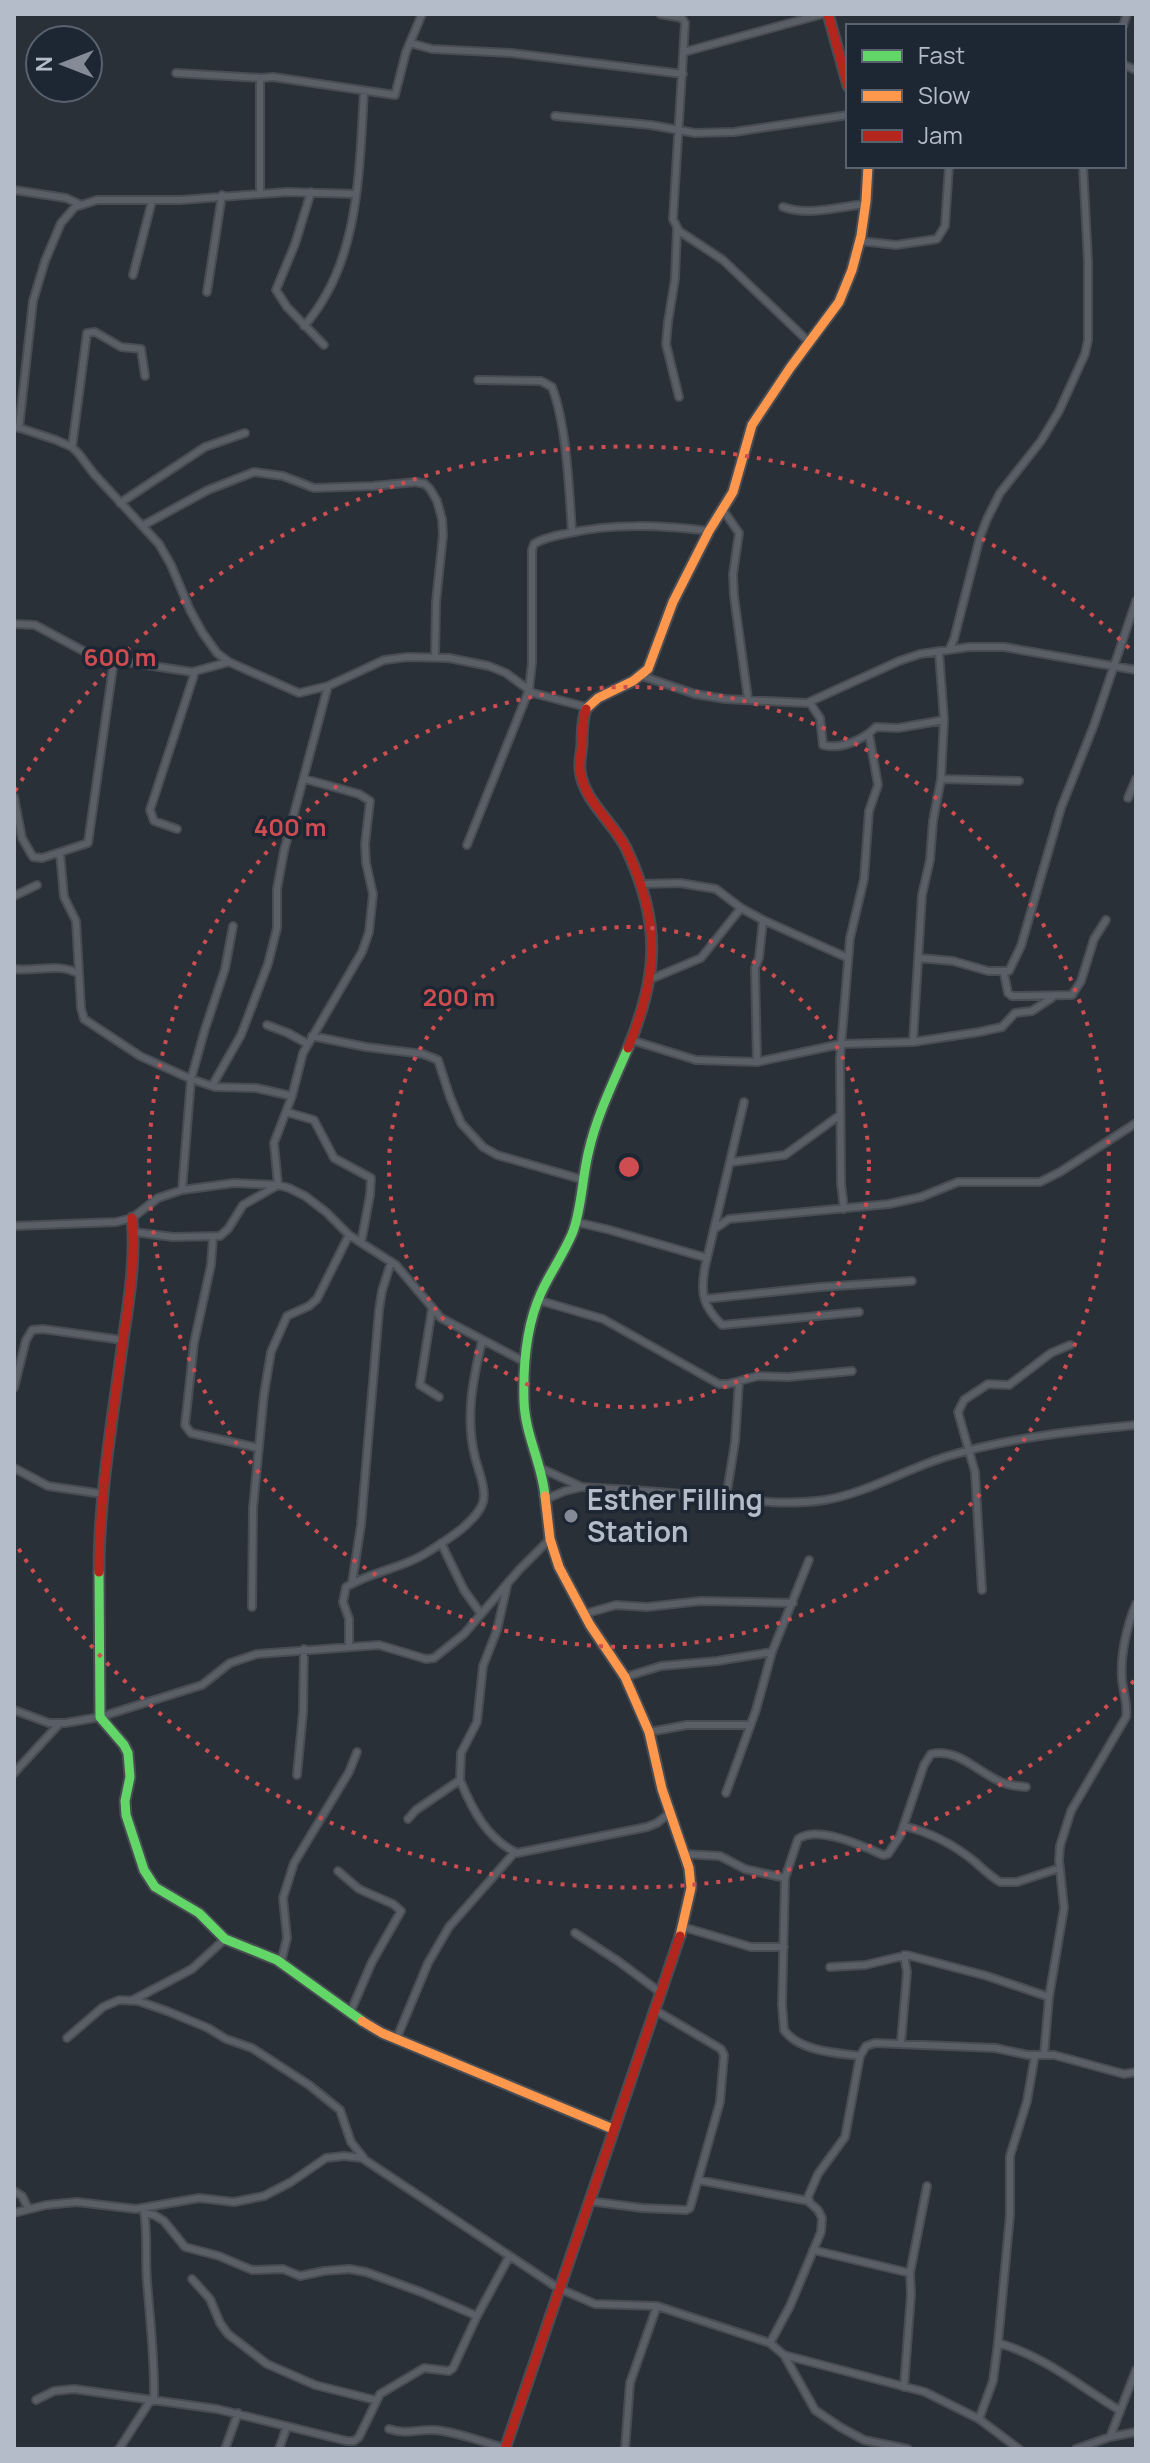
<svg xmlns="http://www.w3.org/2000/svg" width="1150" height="2463" font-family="Manrope,sans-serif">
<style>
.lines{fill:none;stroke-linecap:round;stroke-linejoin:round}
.street-casing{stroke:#484c53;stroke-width:10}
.fast-casing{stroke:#484c53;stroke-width:13}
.slow-casing{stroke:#484c53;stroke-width:13}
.jam-casing{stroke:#484c53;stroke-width:13}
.street{stroke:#5a5e66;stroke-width:6}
.fast{stroke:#63d668;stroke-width:9}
.slow{stroke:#ff974d;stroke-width:9}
.jam{stroke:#b3261e;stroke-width:9}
.ring{fill:none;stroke:#ce4d50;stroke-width:4;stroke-dasharray:4 8}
.poi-dot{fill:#848b96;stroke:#1d2633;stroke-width:3}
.labels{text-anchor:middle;stroke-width:7;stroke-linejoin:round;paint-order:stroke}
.poi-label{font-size:28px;font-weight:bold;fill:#b4bcc9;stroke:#1d2633;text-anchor:start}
.centre{fill:#ce4d50;stroke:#1d2633;stroke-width:4}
.ring-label{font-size:24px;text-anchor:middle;font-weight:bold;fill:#ce4d50;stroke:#1d2633;stroke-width:7;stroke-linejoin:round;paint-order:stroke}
</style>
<rect width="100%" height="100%" fill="#2a3038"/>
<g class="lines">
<defs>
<path id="street" d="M660,14L682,18L685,23L673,219L679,231L723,260L809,342
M1123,26L1127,14
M410,43L432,49L511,53L683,74
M684,52L823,14
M1124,65L1136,70
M176,73L262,78
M555,116L651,125L695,133L734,132L848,115
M14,190L66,198L79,204
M311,192L295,244L276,290L287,307L324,345
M260,193V82L262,78L273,77L395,95L406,52L422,14
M783,207C809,216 839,207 865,204
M677,229L675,279L668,322L666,344L679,397
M860,241L896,245L937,239L945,226L949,166
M133,275L152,201
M207,292L222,195
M304,326C360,263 359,171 364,92
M478,380L541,381L552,387C567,427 569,489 572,532
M14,426L56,440L72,447L79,454L94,474L159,544L171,565L190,610L202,632L217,653L229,662L299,693L328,686L384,660L408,657L449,658L489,666L506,673L533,693L586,707
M19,428L33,301L45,261L61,223L75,207L97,200H181L287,192L356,194
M72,447L87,333L95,332L121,347L141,349L145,376
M120,503L205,447L245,433
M723,510L739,533L733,574L734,596L748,699
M142,526L208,490L254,472L283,476L314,488L373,486L416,482L425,484L430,489L437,501L442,519L443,535L436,602L435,657
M14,624L35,625L89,654L114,660L192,672L229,662
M949,650L954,639L980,537L987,519L1000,493L1041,441L1059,411L1085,354L1088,340V261L1083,166
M642,676L695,694L725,699L807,703L899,661L920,654L969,647H1004L1136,670
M810,703L820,718L823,745C840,750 863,740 876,727L898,728L944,720
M941,779L1019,781
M14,797L22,838L33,857L42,858L88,843L114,660
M1128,798L1136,779
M177,829L154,821L150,810L195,672
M467,845L529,690L532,663V550L534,544C543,538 554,536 564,534C613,523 660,525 709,531
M60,853L64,897L76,921L81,1008L84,1019L140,1056L191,1079L215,1087L256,1088L292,1096
M640,884L680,883L716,889L741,908L763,920L848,958
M14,896L37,885
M919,958L953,961L988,971H1009L1021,946L1061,808L1094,725L1136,601
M14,969C37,972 58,962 79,974
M1004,973L1008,993L1012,996L1072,995L1081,981L1094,939L1106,920
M651,979L701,958L741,908
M267,1025L288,1033L308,1044
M312,1036L366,1047L423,1054L438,1060L450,1097L461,1123L483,1147L497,1155L584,1180
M631,1040L696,1060L757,1062L841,1044L913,1042L979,1032L1002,1027L1015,1013L1032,1011L1053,997
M913,1042L922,895L930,860L933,821L941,779L944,720L939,652
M757,1062L755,968L759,958L763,920
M212,1086L241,1035L268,964L277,928V889L284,851L328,686
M744,1102L705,1267C700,1294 703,1306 722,1325L859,1312
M286,1112L314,1120L334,1158L371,1178L370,1195L361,1243
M732,1162L785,1155L840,1115
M182,1190L191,1079L205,1029L225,969L233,926
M844,1209L841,1183L840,1058L850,938L864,879L869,811L878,785L869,734
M576,1222L610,1230L707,1258
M14,1226L116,1222L132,1218L158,1198L182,1190L234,1183L278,1185L289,1188L305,1196L326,1212L349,1235L396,1265L441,1318L525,1362
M716,1228L729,1219L889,1204L921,1197L958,1182H1040L1060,1172L1136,1123
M134,1232L173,1237L220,1236L228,1229L243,1205L278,1185L274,1143L292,1096L303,1053L362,952L369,932L373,894L366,863L365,844L370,801L359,794L305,779
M213,1237L211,1265L194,1343L185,1425L191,1433L259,1448
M705,1299L820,1287L912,1281
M538,1300L603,1319L719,1384H728L758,1376L788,1377L852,1371
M432,1309L420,1385L439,1397
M14,1388L26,1340L32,1330L43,1329L122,1340
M538,1467L582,1487
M14,1468L48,1486L103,1494
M726,1498L735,1442L739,1381
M546,1499L565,1491L582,1487C623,1489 663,1492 704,1496C744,1500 783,1506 825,1500C867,1493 904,1470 945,1457C1007,1438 1071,1431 1136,1425
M441,1543L464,1590L481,1614
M352,1583L361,1525L379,1310L382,1291L391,1262
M982,1590L975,1472L958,1412L964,1400L988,1384L1009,1385L1051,1353L1070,1345
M252,1607L253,1508L264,1394L271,1352L287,1316L309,1306L317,1299L349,1235
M584,1614L616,1605L647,1607L701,1601L793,1603
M349,1646V1619L343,1602L346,1587C372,1571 405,1568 431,1550C448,1539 473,1524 482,1505C488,1492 478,1470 475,1457C465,1418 473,1379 482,1341
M625,1677L661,1666L717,1661L772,1652
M14,1710L49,1723H65L100,1717L202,1685L230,1663L257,1654L379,1645L426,1659L434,1658L464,1634L519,1570L550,1539
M649,1732L687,1725H750
M14,1773L60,1723
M297,1775L303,1712L304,1649
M460,1780C472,1809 487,1839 517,1853L647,1827L657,1823L670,1813
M726,1793L756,1710L772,1652L809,1560
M408,1819L416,1810L460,1780L461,1753L477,1722L483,1666L497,1630L507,1586
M904,1826C929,1832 954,1845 974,1861C983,1869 990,1876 1000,1882H1017L1060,1868
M685,1854L720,1856L745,1869L785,1878
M338,1871L359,1889L393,1904L401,1911L372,1962L350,2013
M683,1927L751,1947H784
M575,1933L618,1961L661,1993
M281,1962L287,1938L283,1898L294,1863L349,1772L357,1752
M830,1967L865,1965L907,1955L987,1976L1049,1997
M133,2000L192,1969L225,1939
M67,2038L103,2007L119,2000L138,2001L167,2011L208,2028L226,2039L252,2048L309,2085L340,2110L351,2142L363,2157
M396,2040L428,1963L449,1927L514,1853
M901,2043L907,1972L904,1955
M1044,2055L1049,1997L1064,1908L1059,1860L1060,1846L1071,1811L1126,1717C1128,1704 1123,1693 1122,1679C1120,1656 1127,1625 1136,1604
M860,2056C836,2053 799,2051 784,2030L782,2004L785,1878L798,1839C818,1825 863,1846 883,1855L888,1854L900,1836L924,1765L931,1754C955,1748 974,1768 995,1779C1005,1785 1015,1786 1026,1787
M698,2180L809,2201
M14,2191L22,2196L28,2208
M589,2201L642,2208L686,2210L690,2208L720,2102L724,2055L721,2049L655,2010
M144,2211C148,2235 145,2258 147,2281C150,2321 155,2360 154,2401
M14,2213L46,2205L77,2202L136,2209L199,2198L234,2202L264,2196L291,2182L326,2158L344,2156L362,2158L558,2288L595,2304L657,2306L770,2343L784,2355L815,2410L840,2427L864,2440L908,2449
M144,2213L154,2215L164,2221L185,2247L219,2256L252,2270L283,2269L300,2276L324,2271L349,2269L366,2272L421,2292L477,2316
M813,2250L910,2273
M192,2279L210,2299L220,2323L228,2334L267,2364L315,2385L375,2400
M770,2343L790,2306L821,2232L822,2218L818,2210L810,2203L808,2197L818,2174L845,2137L860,2056L866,2046L875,2043L995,2048L1028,2055H1054L1124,2074L1136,2072
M998,2343C1045,2356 1079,2386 1119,2410
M784,2355L925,2392L979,2419L1019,2449
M904,2387L911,2294L910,2273L927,2186
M36,2400L54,2391L74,2389L217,2409L347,2441H354L359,2437L380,2394L424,2368L449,2371L453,2368L477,2316L509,2257
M979,2419L993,2381L998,2343L1010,2215V2156L1027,2101L1035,2055
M389,2429C407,2435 417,2429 435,2430C458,2432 482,2442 505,2448
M1110,2437L1136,2370
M119,2449L150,2401
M225,2449L238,2413
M279,2449L287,2426
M625,2449L630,2383L657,2306
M1076,2449L1110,2437L1136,2432"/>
<path id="fast" d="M545,1496C542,1463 525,1435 524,1401C523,1366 526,1326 541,1293C550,1273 563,1255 572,1234C582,1210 582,1176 589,1150C597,1115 614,1081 628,1048
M99,1572L100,1717L124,1745L128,1753L130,1777L125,1801L126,1815L144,1870L155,1887L199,1913L225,1939L277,1960L362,2021"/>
<path id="slow" d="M586,709L598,698L633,681L648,669L673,602L709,531L733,492L752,425L790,368L839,302L852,270L861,236L866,201L868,166
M545,1496L550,1539L559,1567L590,1625L625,1677L649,1732L662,1789L689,1868L691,1888L680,1936
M362,2021L382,2033L613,2129"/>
<path id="jam" d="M828,14L848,86
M586,709C582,720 582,734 582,745C581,753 579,762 580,770C583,800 613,822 626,848C661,922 659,973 628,1048
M99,1572C99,1494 113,1417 123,1340C129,1300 136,1258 132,1218
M505,2449L680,1936"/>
</defs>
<!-- street casing -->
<use href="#street" class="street-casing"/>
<!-- fast casing -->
<use href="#fast" class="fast-casing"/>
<!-- slow casing -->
<use href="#slow" class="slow-casing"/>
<!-- jam casing -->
<use href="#jam" class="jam-casing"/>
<!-- street -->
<use href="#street" class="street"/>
<!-- fast -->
<use href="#fast" class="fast"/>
<!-- slow -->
<use href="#slow" class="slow"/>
<!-- jam -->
<use href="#jam" class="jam"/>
</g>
<!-- distance rings -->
<g class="ring">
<circle cx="629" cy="1167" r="240"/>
<circle cx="629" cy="1167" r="480"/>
<path d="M1134 1681A720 720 0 0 1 15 1543M15 791A720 720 0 0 1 1134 653"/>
</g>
<!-- markers -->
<circle class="poi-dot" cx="571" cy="1516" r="8"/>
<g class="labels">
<!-- poi labels -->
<g class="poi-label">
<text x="587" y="1510">Esther Filling<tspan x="587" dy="32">Station</tspan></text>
</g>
</g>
<circle cx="629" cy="1167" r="12" class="centre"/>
<g class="ring-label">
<text x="120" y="666">600 m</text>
<text x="290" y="836">400 m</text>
<text x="459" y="1006">200 m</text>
</g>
<!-- border -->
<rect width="1150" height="2463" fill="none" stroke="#b4bcc9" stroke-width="32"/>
<!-- legend -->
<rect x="846" y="24" width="280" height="144" fill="#1d2633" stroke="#59626f" stroke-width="2"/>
<rect x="862" y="50" width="40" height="12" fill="#63d668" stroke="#59626f" stroke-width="2"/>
<text x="918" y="64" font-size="24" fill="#b4bcc9">Fast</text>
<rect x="862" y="90" width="40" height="12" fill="#ff974d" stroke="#59626f" stroke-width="2"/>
<text x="918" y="104" font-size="24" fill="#b4bcc9">Slow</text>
<rect x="862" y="130" width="40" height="12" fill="#b3261e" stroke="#59626f" stroke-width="2"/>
<text x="918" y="144" font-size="24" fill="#b4bcc9">Jam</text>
<!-- north arrow -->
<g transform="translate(64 64) rotate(270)"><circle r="38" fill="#1d2633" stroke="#59626f" stroke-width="2"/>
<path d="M0-6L14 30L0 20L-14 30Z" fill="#848b96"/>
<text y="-12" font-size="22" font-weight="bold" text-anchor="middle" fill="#b4bcc9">N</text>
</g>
</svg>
